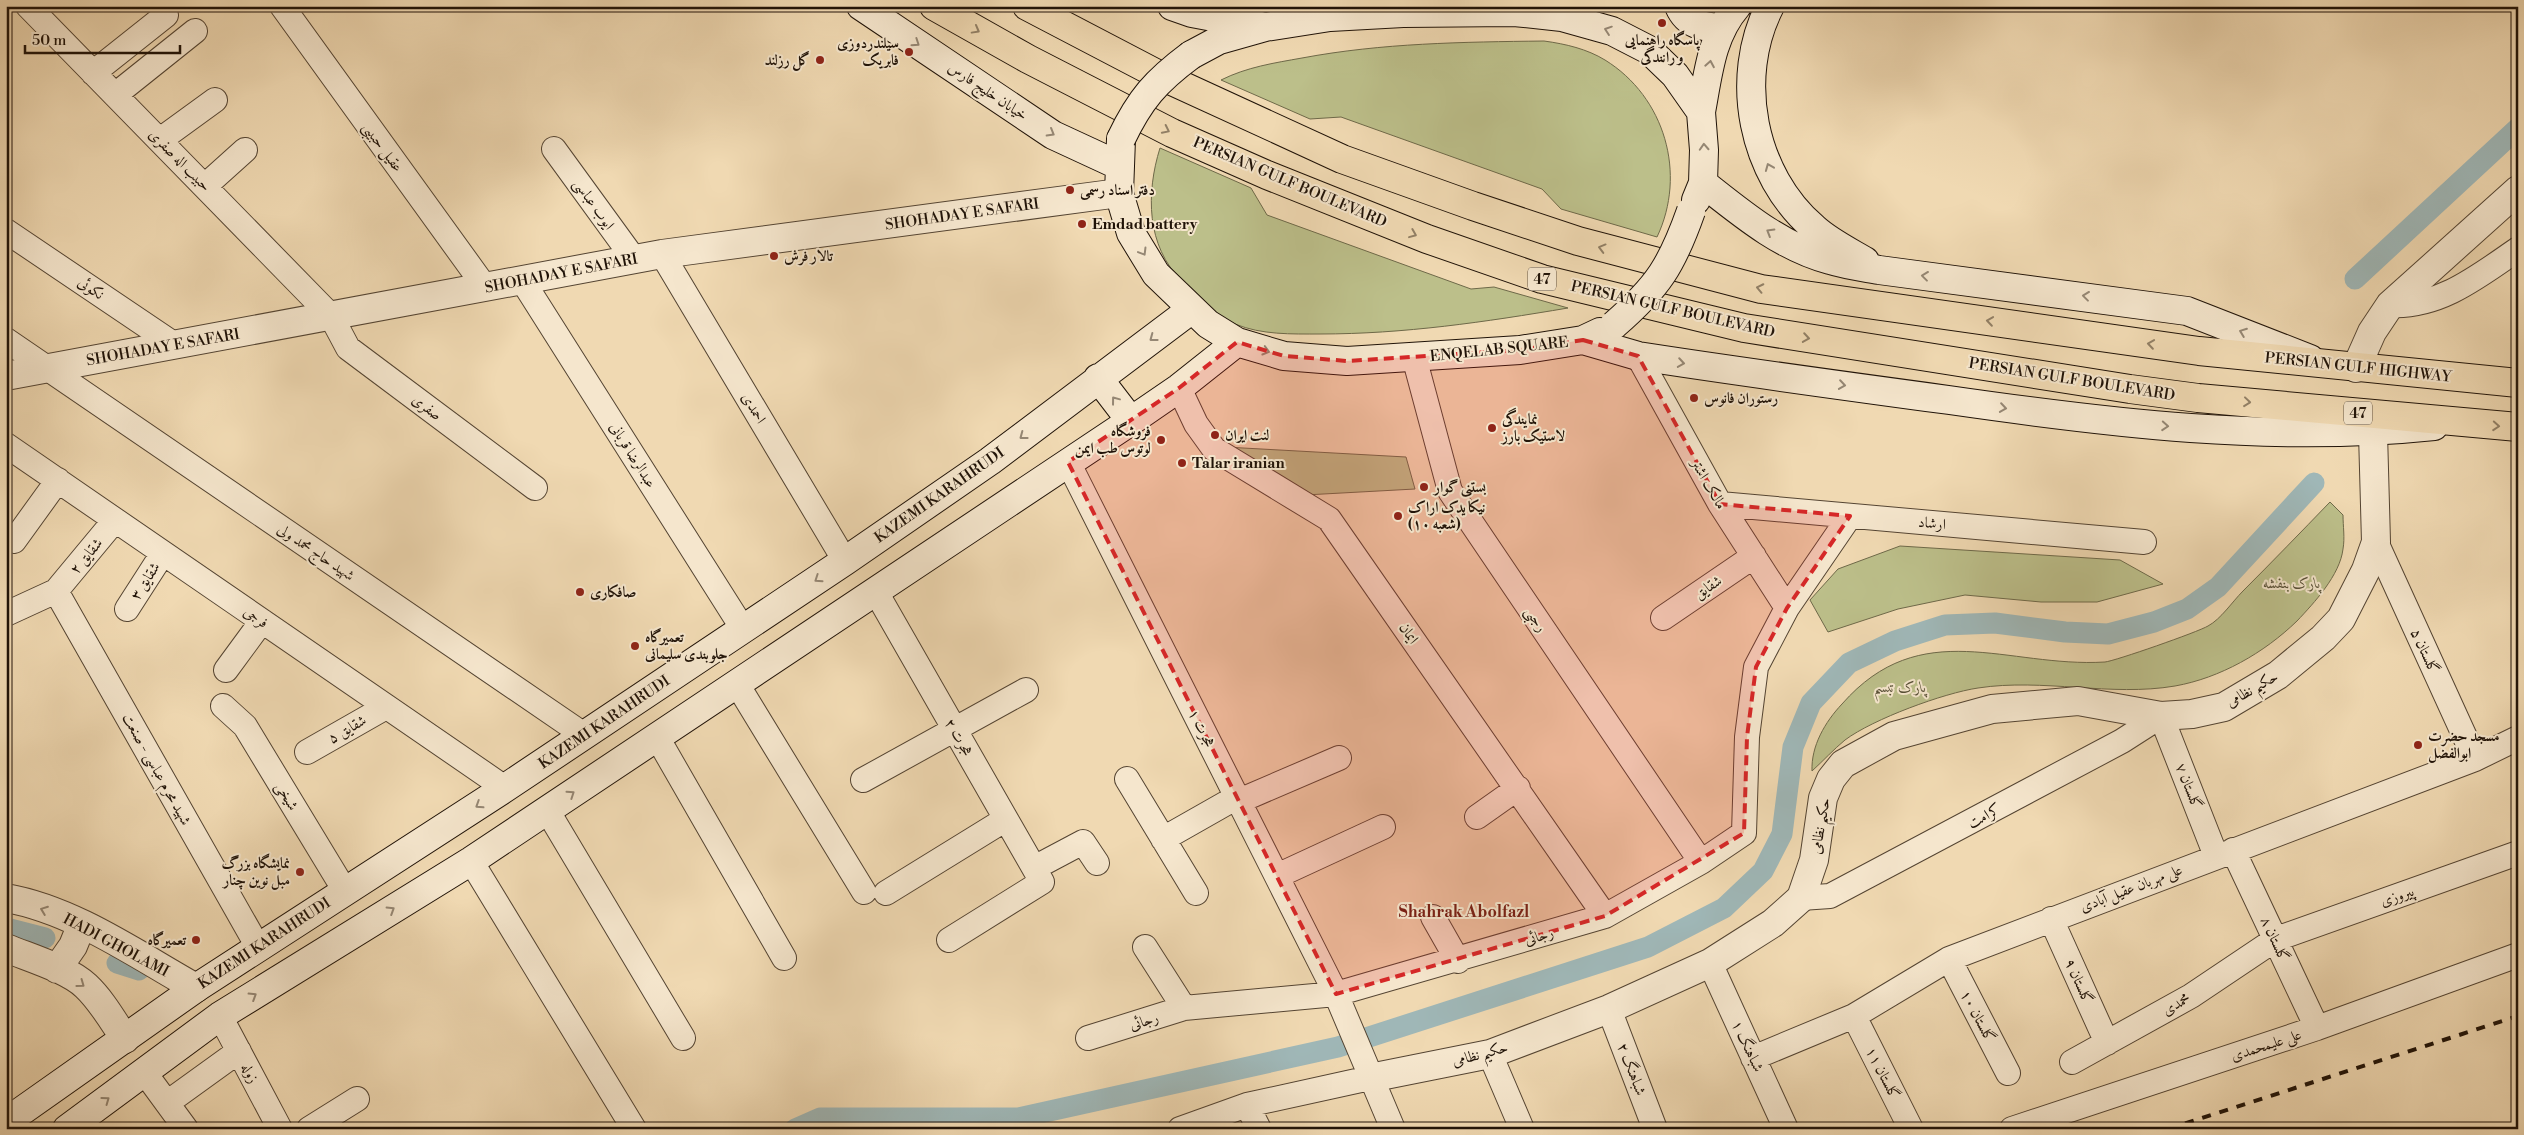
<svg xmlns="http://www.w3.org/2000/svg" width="2524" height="1135" font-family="'Libre Bodoni',Amiri,serif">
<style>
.green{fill:#bcbf8a;stroke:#6e6949}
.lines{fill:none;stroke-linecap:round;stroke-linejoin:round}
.canal{stroke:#9fb7b7;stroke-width:21}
.minor-casing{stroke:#544432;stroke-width:26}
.tertiary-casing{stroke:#544432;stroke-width:30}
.secondary-casing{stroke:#201308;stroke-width:30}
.trunk-casing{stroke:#201308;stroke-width:30}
.minor{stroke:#f5e6cd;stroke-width:24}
.tertiary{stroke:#f5e6cd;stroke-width:28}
.secondary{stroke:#f5e6cd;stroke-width:28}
.trunk{stroke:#f0d9b2;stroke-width:28}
.rail{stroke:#201308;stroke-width:4;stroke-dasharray:9 9;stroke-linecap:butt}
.secondary-bridge-casing{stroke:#201308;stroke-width:30;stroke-linecap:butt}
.secondary-bridge{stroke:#f5e6cd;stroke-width:28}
.oneway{stroke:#928066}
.oneway2{stroke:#958774}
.marked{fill:#d62828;fill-opacity:0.2;stroke:#d62828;stroke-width:4;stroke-dasharray:10 6;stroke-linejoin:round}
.poi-dot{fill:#8f2418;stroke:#f5e6cd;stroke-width:2}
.labels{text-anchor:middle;stroke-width:4;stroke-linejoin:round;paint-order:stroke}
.shield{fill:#f5e6cd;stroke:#605243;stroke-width:1}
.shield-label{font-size:14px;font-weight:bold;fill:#201308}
.poi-label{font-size:15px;font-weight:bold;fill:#201308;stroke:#f5e6cd;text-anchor:start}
.street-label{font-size:15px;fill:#201308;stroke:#f5e6cd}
.park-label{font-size:15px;font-style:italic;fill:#574f36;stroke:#f5e6cd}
.neighbourhood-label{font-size:16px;font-weight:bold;fill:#7a1f14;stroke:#f5e6cd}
</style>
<rect width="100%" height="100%" fill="#f0d9b2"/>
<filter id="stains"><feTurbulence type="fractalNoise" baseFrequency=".004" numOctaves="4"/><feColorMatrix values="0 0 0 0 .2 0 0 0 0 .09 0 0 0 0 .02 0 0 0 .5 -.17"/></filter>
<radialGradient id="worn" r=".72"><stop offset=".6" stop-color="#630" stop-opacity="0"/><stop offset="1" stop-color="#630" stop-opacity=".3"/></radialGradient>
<!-- green -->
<path class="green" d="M1544,41C1566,44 1587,49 1605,60C1665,97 1687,174 1657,237L1561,209L1542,189L1341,117L1310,119L1221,80C1247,67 1274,63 1302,58C1382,43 1463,42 1544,41Z
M1160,148L1251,188L1267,215L1471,289L1494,287L1568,308C1485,322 1404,334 1320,334C1291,334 1262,335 1235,324C1213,314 1199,297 1182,281C1146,246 1146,193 1160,148Z
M1225,447L1406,457L1415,489L1305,495Z
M2330,502L2343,515C2343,526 2345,538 2343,549C2340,575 2314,603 2297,621C2264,653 2220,678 2175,686C2111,697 2043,678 1978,688C1944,693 1873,719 1845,740C1834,749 1823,761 1812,771C1811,746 1825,722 1842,704C1921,614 2007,668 2105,662C2115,661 2198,632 2208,626C2221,619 2232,602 2243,591C2272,562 2301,532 2330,502Z
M1900,546L2120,560L2163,584L2097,602H2041L1965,595L1898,609L1828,632L1810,600L1838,569Z"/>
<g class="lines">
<!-- canal -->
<path class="canal" d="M2355,279L2518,128
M6,928L45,938
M117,963L139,970
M795,1129L820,1118H1018L1338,1047L1648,947L1724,908L1763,871L1782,834L1793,747L1811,703L1849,663L1895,641L1945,625L1995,623L2065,632L2108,634L2154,622L2187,609L2218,587L2314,483"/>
<defs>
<path id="minor" d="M28,6L331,316L348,348L535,488
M282,6L485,287
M93,73L166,15
M115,95L195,31
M160,140L215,100
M554,149L634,259
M205,186L245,150
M6,231L175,345
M662,254L845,561
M522,280L743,629
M2390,305C2439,308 2479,276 2518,249
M6,340L584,735
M1638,356L1720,504L1787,608
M1414,357L1450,491L1701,862
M1179,388L1196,424L1214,449L1329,519L1605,916
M6,445L505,788
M1068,462L1336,994L1393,1129
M1720,504L2144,542
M14,541L58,480
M2376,542L2475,759
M56,591L258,947
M876,592L1042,882L949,940
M127,609L163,553
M6,614L56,591L115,520
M1663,618L1754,556
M226,670L262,621
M737,684L864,892
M223,706L245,726L345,891
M657,737L784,958
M307,752L386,707
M1127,779L1196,893
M863,780L1026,690
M1239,801L1339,758
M547,810L683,1038
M1477,817L1518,788
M1163,839L1237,797
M2233,850L2317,1028
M471,861L634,1129
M1034,868L1083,842L1097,863
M1277,876L1383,827
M886,893L1006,819
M1801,898L1830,896L2122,741L2161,716L2216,856
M1433,917L1458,961
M2051,919L2107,1043
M1145,947L1184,1008
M1949,959L2008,1073
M1710,963L1786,1129
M1609,1009L1655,1129
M220,1016L280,1129
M1854,1016L1911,1129
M1088,1038L1184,1008L1336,994L1605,916L1701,862L1744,833L1747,737L1756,667L1787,608L1850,516
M1490,1054L1522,1129
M1753,1058L1854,1016L1949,959L2475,759L2518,738
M2072,1062L2191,996L2276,939L2518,853
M145,1073L186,1129
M167,1103L239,1051
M1247,1105L1259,1129
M309,1129L357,1099
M1180,1129L1247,1105L1370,1078
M2012,1129L2317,1028L2518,955"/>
<path id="tertiary" d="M2356,368L2372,332L2390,305L2518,190
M6,376L662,254L1119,193
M6,898C74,910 137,955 196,988
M6,948C30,958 68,969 86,986C102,1001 113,1021 125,1039
M57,969L73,946L82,924
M1370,1078L1490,1054L1609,1009L1710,963L1773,923L1801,898L1814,860L1823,798L1831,779L1843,764L1894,736L1992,709L2078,701L2161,716L2192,714L2224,707L2278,675L2323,638L2341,619L2366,570L2376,542L2373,433"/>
<path id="secondary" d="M861,6L1053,135L1120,166
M1172,6L1192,13L1261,26
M1679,6C1687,25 1703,27 1722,28
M1770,6C1733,78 1752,175 1814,228C1828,241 1848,251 1865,261
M1191,55L1219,40L1265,27L1330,17L1403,13L1514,12L1562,17L1612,31L1649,50L1675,75L1701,112L1704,150L1703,183L1696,200
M1701,112C1708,75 1711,36 1737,6
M1121,139L1119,193L1131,233L1156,274L1208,324L1237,342L1284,356L1347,361L1520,350L1583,340L1600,332
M1703,183C1741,213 1781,247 1830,260C1846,265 1862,267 1879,270L2187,311L2310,359
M1583,340L1638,356C1741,372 1845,386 1949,400C2109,423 2272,443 2434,426
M1098,378L1131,421
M6,1122L196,988L505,788L845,561L990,461L1192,309
M67,1129L220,1016L471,861L1131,421L1179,388L1237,342"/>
<path id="trunk" d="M934,6L1028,59L1172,133L1267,175L1427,239L1542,279L1744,328L2130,389L2198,398L2518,427
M1027,6L1159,75L1342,159L1473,206L1578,241L1761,289L2199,351L2518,383"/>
</defs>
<!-- minor casing -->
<use href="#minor" class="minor-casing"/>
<!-- tertiary casing -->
<use href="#tertiary" class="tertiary-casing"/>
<!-- secondary casing -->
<use href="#secondary" class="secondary-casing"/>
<!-- trunk casing -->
<use href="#trunk" class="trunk-casing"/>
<!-- minor -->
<use href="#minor" class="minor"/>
<!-- tertiary -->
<use href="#tertiary" class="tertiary"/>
<!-- secondary -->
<use href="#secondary" class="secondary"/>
<!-- trunk -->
<use href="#trunk" class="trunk"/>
<!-- rail -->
<path class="rail" d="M2168,1129L2518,1016"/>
<defs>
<path id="secondary-bridge" d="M1121,139C1140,99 1156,81 1191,55
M1614,325C1658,287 1672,265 1691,211"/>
</defs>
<!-- secondary-bridge casing -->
<use href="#secondary-bridge" class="secondary-bridge-casing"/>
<!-- secondary-bridge -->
<use href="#secondary-bridge" class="secondary-bridge"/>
</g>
<!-- one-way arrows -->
<defs><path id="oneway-chevron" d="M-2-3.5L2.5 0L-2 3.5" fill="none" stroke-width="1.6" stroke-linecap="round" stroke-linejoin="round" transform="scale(1.25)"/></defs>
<g class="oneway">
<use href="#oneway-chevron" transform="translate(976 30) rotate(29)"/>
<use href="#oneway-chevron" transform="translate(1166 130) rotate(26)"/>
<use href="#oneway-chevron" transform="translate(1413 234) rotate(22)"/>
<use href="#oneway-chevron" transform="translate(1602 248) rotate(-165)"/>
<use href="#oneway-chevron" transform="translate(1760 288) rotate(-168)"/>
<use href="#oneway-chevron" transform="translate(1990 321) rotate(-172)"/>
<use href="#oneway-chevron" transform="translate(1806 338) rotate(9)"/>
<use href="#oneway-chevron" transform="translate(2151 344) rotate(-172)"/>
<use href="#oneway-chevron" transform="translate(2247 402) rotate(6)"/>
<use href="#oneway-chevron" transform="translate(2496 426) rotate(4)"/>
</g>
<g class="oneway2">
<use href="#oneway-chevron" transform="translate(1608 30) rotate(-161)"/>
<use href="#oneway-chevron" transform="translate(916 43) rotate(34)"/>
<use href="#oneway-chevron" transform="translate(1710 64) rotate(-80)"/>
<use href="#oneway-chevron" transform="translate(1051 133) rotate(30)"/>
<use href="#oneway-chevron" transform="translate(1704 147) rotate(-93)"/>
<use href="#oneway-chevron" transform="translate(1769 167) rotate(-112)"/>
<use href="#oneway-chevron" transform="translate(1770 232) rotate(-149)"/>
<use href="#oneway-chevron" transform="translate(1143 252) rotate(59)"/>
<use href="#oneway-chevron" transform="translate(1925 276) rotate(-173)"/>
<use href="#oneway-chevron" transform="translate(2086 296) rotate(-173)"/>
<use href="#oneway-chevron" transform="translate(2243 332) rotate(-159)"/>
<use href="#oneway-chevron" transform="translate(1153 338) rotate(143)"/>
<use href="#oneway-chevron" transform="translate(1266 351) rotate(16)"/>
<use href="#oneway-chevron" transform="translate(1681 363) rotate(9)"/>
<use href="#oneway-chevron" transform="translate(1842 385) rotate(8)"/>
<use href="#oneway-chevron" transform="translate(1115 400) rotate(-127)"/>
<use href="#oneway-chevron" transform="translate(2003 408) rotate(8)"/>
<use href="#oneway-chevron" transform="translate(2165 426) rotate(4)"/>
<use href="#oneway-chevron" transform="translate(1023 436) rotate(143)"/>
<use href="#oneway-chevron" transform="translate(818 579) rotate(146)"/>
<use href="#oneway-chevron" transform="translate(571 794) rotate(-34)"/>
<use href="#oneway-chevron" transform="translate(479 805) rotate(147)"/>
<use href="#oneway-chevron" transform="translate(44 910) rotate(-159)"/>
<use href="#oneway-chevron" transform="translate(391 910) rotate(-32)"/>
<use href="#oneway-chevron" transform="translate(81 984) rotate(36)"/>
<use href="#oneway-chevron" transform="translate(253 996) rotate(-32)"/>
<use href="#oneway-chevron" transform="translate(106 1100) rotate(-36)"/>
</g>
<!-- marked area -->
<path class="marked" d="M1583,340L1638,356L1720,504L1850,516L1787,608L1756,667L1747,737L1744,833L1605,916L1336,994L1068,462L1179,388L1237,342L1284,356L1347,361L1520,350Z"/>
<!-- markers -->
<g class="poi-dot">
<circle cx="1662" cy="23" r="5"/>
<circle cx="909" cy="52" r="5"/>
<circle cx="820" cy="60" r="5"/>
<circle cx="1070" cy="190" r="5"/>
<circle cx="1082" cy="224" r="5"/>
<circle cx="774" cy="256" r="5"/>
<circle cx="1694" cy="398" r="5"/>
<circle cx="1492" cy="428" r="5"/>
<circle cx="1215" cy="435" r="5"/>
<circle cx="1161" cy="440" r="5"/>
<circle cx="1182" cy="463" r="5"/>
<circle cx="1424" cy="487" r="5"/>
<circle cx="1398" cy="516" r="5"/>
<circle cx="580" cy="592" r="5"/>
<circle cx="635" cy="646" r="5"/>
<circle cx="2418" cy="745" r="5"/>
<circle cx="300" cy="872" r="5"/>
<circle cx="196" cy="940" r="5"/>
</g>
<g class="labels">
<!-- shield labels -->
<g class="shield">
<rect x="1528" y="267.5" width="28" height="23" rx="4"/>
<rect x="2344" y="401.5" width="28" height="23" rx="4"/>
</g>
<g class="shield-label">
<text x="1542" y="284">47</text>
<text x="2358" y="418">47</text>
</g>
<!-- poi labels -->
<g class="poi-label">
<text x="1662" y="45" text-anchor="middle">پاسگاه راهنمایی<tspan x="1662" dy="17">و رانندگی</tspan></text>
<text x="899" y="48" text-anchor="end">سیلندردوزی<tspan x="899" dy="17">فابریک</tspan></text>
<text x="810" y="65" text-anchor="end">گل رزلند</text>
<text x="1080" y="195">دفتر اسناد رسمی</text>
<text x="1092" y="229">Emdad battery</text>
<text x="784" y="261">تالار فرش</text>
<text x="1704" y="403">رستوران فانوس</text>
<text x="1502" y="424">نمایندگی<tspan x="1502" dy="17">لاستیک بارز</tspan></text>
<text x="1151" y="436" text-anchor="end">فروشگاه<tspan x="1151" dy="17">لوتوس طب ایمن</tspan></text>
<text x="1225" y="440">لنت ایران</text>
<text x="1192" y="468">Talar iranian</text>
<text x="1434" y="492">بستنی گوار</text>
<text x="1408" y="512">نیکا یدک اراک<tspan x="1408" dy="17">(شعبه ۱۰)</tspan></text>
<text x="590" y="597">صافکاری</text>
<text x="645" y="642">تعمیرگاه<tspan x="645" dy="17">جلوبندی سلیمانی</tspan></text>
<text x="2428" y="741">مسجد حضرت<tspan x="2428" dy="17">ابوالفضل</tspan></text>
<text x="290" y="868" text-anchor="end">نمایشگاه بزرگ<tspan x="290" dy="17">مبل نوین چنار</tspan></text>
<text x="186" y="945" text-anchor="end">تعمیرگاه</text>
</g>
<!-- street labels -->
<g class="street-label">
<text transform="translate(988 91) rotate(34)" y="5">خیابان خلیج فارس</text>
<text transform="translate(383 147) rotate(54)" y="5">عقیل حبیبی</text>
<text transform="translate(180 160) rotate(45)" y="5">حبیب اله صفری</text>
<text transform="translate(1290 182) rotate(23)" y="5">PERSIAN GULF BOULEVARD</text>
<text transform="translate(594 204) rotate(54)" y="5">ایوب عباسی</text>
<text transform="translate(962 214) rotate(-8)" y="5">SHOHADAY E SAFARI</text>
<text transform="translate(561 273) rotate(-11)" y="5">SHOHADAY E SAFARI</text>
<text transform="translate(91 288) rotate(34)" y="5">نکوئی</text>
<text transform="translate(1673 309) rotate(13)" y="5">PERSIAN GULF BOULEVARD</text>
<text transform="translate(163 347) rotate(-10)" y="5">SHOHADAY E SAFARI</text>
<text transform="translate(1499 349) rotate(-6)" y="5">ENQELAB SQUARE</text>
<text transform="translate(2358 367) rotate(6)" y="5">PERSIAN GULF HIGHWAY</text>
<text transform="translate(2072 379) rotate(9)" y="5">PERSIAN GULF BOULEVARD</text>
<text transform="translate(427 407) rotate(37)" y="5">صفری</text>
<text transform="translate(754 408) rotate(59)" y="5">احمدی</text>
<text transform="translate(633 455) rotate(58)" y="5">عبدالرضا قربانی</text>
<text transform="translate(1709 484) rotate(60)" y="5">مالک اشتر</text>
<text transform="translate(939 495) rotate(-35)" y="5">KAZEMI KARAHRUDI</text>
<text transform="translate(1932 523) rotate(5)" y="5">ارشاد</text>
<text transform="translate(316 552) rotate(34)" y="5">شهید حاج محمد ولی</text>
<text transform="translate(86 556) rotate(-50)" y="5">شقایق ۲</text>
<text transform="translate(145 581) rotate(-57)" y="5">شقایق ۳</text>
<text transform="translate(1708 587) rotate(-34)" y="5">شقایق</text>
<text transform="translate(256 617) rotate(35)" y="5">فرجی</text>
<text transform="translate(1536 619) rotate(56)" y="5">رجبی</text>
<text transform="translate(1409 633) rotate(55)" y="5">ایمان</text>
<text transform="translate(2425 651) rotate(65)" y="5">گلستان ۵</text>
<text transform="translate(2252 689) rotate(-30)" y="5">حکیم نظامی</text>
<text transform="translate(604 722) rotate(-34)" y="5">KAZEMI KARAHRUDI</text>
<text transform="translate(1202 728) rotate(63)" y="5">هجرت ۱</text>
<text transform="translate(347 729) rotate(-30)" y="5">شقایق ۵</text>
<text transform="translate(959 737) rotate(60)" y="5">هجرت ۲</text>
<text transform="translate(157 769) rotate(61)" y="5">شهید محرم عباسی - صنعت</text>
<text transform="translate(2189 786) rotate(69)" y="5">گلستان ۷</text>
<text transform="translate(287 796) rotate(59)" y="5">شیخی</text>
<text transform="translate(1984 816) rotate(-28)" y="5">کرامت</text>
<text transform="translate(1820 826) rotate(-80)" y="5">حکیم نظامی</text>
<text transform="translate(2131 888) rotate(-21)" y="5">علی مهربان عقیل آبادی</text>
<text transform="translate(2397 896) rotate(-19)" y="5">پیروزی</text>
<text transform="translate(1539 936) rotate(-17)" y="5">رجائی</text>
<text transform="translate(2275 939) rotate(65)" y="5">گلستان ۸</text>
<text transform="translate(264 943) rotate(-33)" y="5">KAZEMI KARAHRUDI</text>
<text transform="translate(116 945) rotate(28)" y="5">HADI GHOLAMI</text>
<text transform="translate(2079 981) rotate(66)" y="5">گلستان ۹</text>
<text transform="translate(2176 1004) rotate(-30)" y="5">محمدی</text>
<text transform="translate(1978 1016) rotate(62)" y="5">گلستان ۱۰</text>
<text transform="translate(1144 1021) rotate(-17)" y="5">رجائی</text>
<text transform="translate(2266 1045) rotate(-18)" y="5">علی علیمحمدی</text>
<text transform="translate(1748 1046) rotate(65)" y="5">شباهنگ ۱</text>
<text transform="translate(1480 1054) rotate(-15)" y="5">حکیم نظامی</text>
<text transform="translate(1632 1069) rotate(69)" y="5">شباهنگ ۲</text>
<text transform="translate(250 1073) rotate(62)" y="5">زوله</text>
<text transform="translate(1883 1073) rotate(63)" y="5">گلستان ۱۱</text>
</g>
<!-- park labels -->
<g class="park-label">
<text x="2292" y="588">پارک بنفشه</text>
<text x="1900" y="692">پارک تبسم</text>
</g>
<!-- neighbourhood labels -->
<g class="neighbourhood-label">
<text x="1464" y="917">Shahrak Abolfazl</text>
</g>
</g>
<!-- margin -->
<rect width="2524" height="1135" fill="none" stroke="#f0d9b2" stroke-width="25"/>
<rect x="8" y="8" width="2509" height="1120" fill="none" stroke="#201308" stroke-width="2.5"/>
<rect x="12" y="12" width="2499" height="1110" fill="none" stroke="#201308"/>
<!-- scale -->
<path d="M25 45v8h155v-8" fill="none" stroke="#201308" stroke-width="2.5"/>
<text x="32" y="45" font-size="15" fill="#201308" stroke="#f5e6cd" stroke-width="4" paint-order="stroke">50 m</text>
<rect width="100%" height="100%" filter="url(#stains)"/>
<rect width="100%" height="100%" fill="url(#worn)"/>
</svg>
